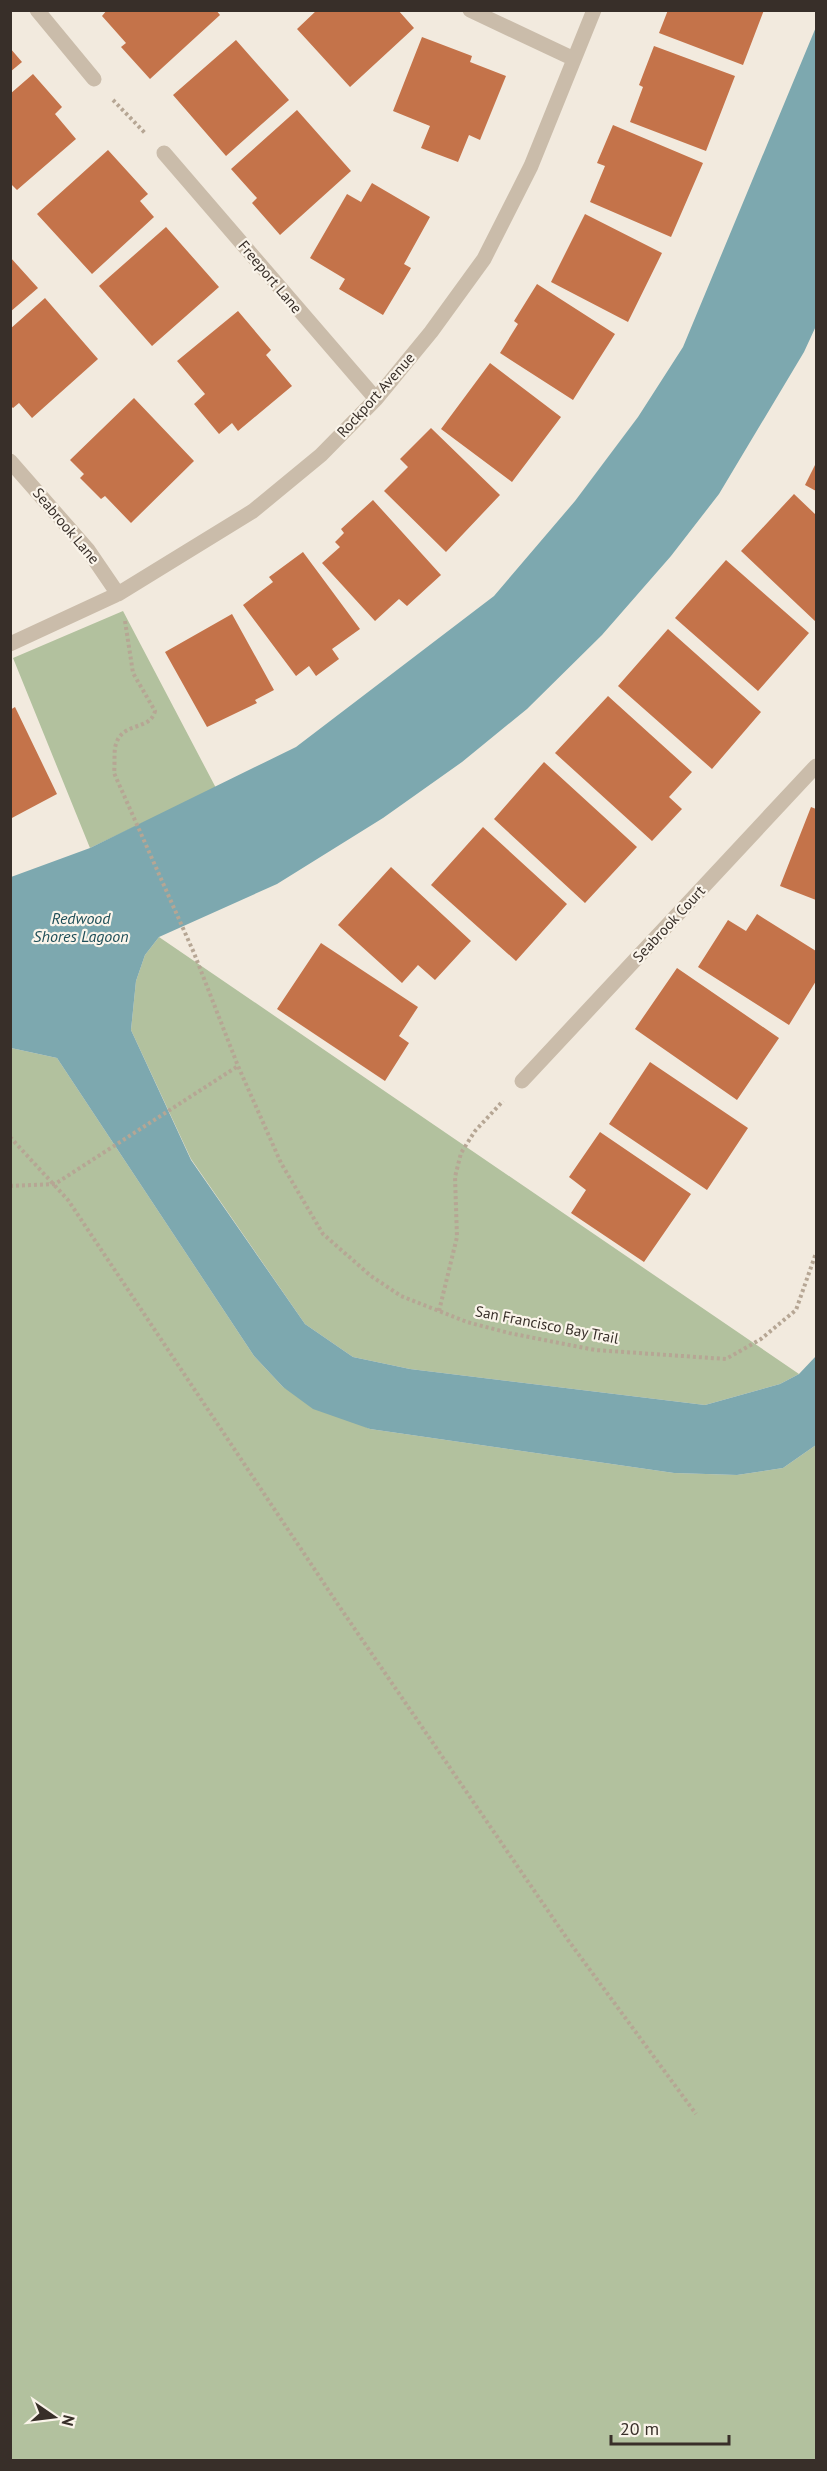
<svg xmlns="http://www.w3.org/2000/svg" width="827" height="2471" font-family="'PT Sans',sans-serif">
<style>
.green{fill:#b2c19e}
.water{fill:#7da8af}
.building{fill:#c4734a}
.lines{fill:none;stroke-linecap:round;stroke-linejoin:round}
.path{stroke:#b6a694;stroke-width:4;stroke-dasharray:3 3;stroke-linecap:butt}
.minor{stroke:#cabcaa;stroke-width:15}
.labels{text-anchor:middle;stroke-width:4.5;stroke-linejoin:round;paint-order:stroke}
.street-label{font-size:15px;fill:#382f29;stroke:#faf4ea}
.water-label{font-size:16px;font-style:italic;fill:#1f4f59;stroke:#faf4ea}
</style>
<rect width="100%" height="100%" fill="#f2eade"/>
<!-- green -->
<path class="green" d="M123,611L216,788L90,848L13,658Z
M159,937L799,1374L780,1384L705,1405L410,1369L353,1357L305,1324L191,1159L131,1030L136,981L145,955Z
M11,1048L57,1058L254,1356L283,1387L370,1429L674,1473L737,1475L783,1468L816,1445V2460H11Z"/>
<!-- water -->
<path class="water" d="M816,27V326L804,352L719,494L671,556L602,635L527,709L462,762L383,818L277,884L159,937L145,955L136,981L131,1030L191,1160L305,1324L353,1357L410,1369L705,1405L780,1384L799,1374L816,1356V1445L783,1468L737,1475L674,1473L370,1429L313,1409L283,1387L254,1356L57,1058L11,1048V877L90,848L296,747L494,596L575,501L638,417L683,347Z"/>
<!-- building -->
<path class="building" d="M107,10H216L220,15L150,79L121,47L126,43L102,16Z
M317,10H398L414,28L350,87L297,29Z
M668,10H764L743,65L659,33Z
M422,37L472,56L470,62L506,76L480,140L469,135L458,162L421,148L430,126L393,111Z
M236,40L289,100L226,156L173,95Z
M654,46L735,76L706,151L630,122L643,87L639,85Z
M10,48L22,62L10,72Z
M33,74L62,107L55,114L76,139L17,190L10,183V94Z
M297,110L351,171L280,235L252,203L257,198L231,169Z
M613,125L703,163L671,237L590,202L605,166L597,163Z
M108,150L148,194L140,201L154,217L92,274L37,214Z
M372,183L430,217L404,264L411,268L383,315L339,289L345,279L310,258L347,194L361,202Z
M585,214L662,253L628,322L551,282Z
M166,227L219,287L152,346L99,286Z
M10,257L38,288L10,312Z
M537,284L615,334L573,400L500,353L518,324L514,321Z
M45,298L98,359L32,418L19,403L13,408L10,405V329Z
M238,311L271,350L266,355L292,386L238,431L232,423L219,434L194,404L205,394L177,361Z
M490,363L561,417L512,482L441,429Z
M134,398L194,461L131,523L105,496L101,499L80,478L84,474L70,460Z
M431,428L500,495L446,552L384,491L408,467L400,459Z
M816,463V491L805,485Z
M794,494L816,515V622L741,551Z
M373,500L441,575L407,606L399,599L375,621L322,563L340,547L335,542L344,533L341,529Z
M303,552L360,629L332,649L339,659L316,676L309,666L296,676L243,605L273,582L269,577Z
M726,560L809,633L758,691L675,618Z
M232,614L274,690L255,700L257,703L207,727L165,652Z
M668,629L761,712L712,769L618,686Z
M608,696L692,772L669,797L682,809L652,841L555,753Z
M15,707L57,794L10,819V710Z
M544,762L637,847L585,903L494,819Z
M811,807L816,809V900L780,886Z
M483,827L567,904L516,961L431,885Z
M391,867L471,941L435,980L418,965L402,983L338,925Z
M757,914L816,951V981L789,1025L698,967L728,920L746,931Z
M321,943L418,1007L399,1036L409,1043L385,1081L277,1009Z
M677,968L779,1038L737,1100L635,1029Z
M650,1062L748,1128L707,1190L609,1124Z
M600,1132L691,1194L644,1262L571,1213L586,1190L569,1177Z"/>
<g class="lines">
<!-- path -->
<path class="path" d="M113,100L145,133
M125,621L133,673L155,711C150,732 120,720 115,748C114,756 115,765 114,773L194,953L238,1066L281,1163L323,1234L371,1276L401,1296L467,1322L509,1333L595,1350L726,1359L761,1339L796,1310L816,1253
M10,1137L68,1200L339,1606L568,1940L696,2114
M10,1186L55,1184L238,1066
M439,1311L457,1237L455,1177L461,1153L475,1131L503,1101"/>
<!-- minor -->
<path class="minor" d="M37,10L94,79
M470,10L574,59
M164,153L376,399
M10,461L88,550L118,594
M10,644L118,594L253,511L321,455L376,399L431,332L484,259L531,166L594,10
M522,1081L816,766"/>
</g>
<g class="labels">
<!-- street labels -->
<g class="street-label">
<text transform="translate(270 277) rotate(50)" y="5">Freeport Lane</text>
<text transform="translate(376 395) rotate(-48)" y="5">Rockport Avenue</text>
<text transform="translate(66 526) rotate(50)" y="5">Seabrook Lane</text>
<text transform="translate(669 924) rotate(-47)" y="5">Seabrook Court</text>
<text transform="translate(547 1325) rotate(11)" y="5">San Francisco Bay Trail</text>
</g>
<!-- water labels -->
<g class="water-label">
<text x="81" y="924">Redwood<tspan x="81" dy="18">Shores Lagoon</tspan></text>
</g>
</g>
<!-- border -->
<rect width="827" height="2471" fill="none" stroke="#382f29" stroke-width="24"/>
<!-- north arrow -->
<g transform="translate(54 2417) rotate(104)" stroke="#faf4ea" stroke-width="4.5" paint-order="stroke">
<path d="M0-4.5L10 22L0 15L-10 22Z" fill="#382f29"/>
<text y="-9" font-size="16" font-weight="bold" text-anchor="middle" fill="#382f29">N</text>
</g>
<!-- scale -->
<path d="M611 2435v9h118v-9" fill="none" stroke="#382f29" stroke-width="3"/>
<text x="620" y="2435" font-size="18" fill="#382f29" stroke="#faf4ea" stroke-width="4.5" paint-order="stroke">20 m</text>
</svg>
